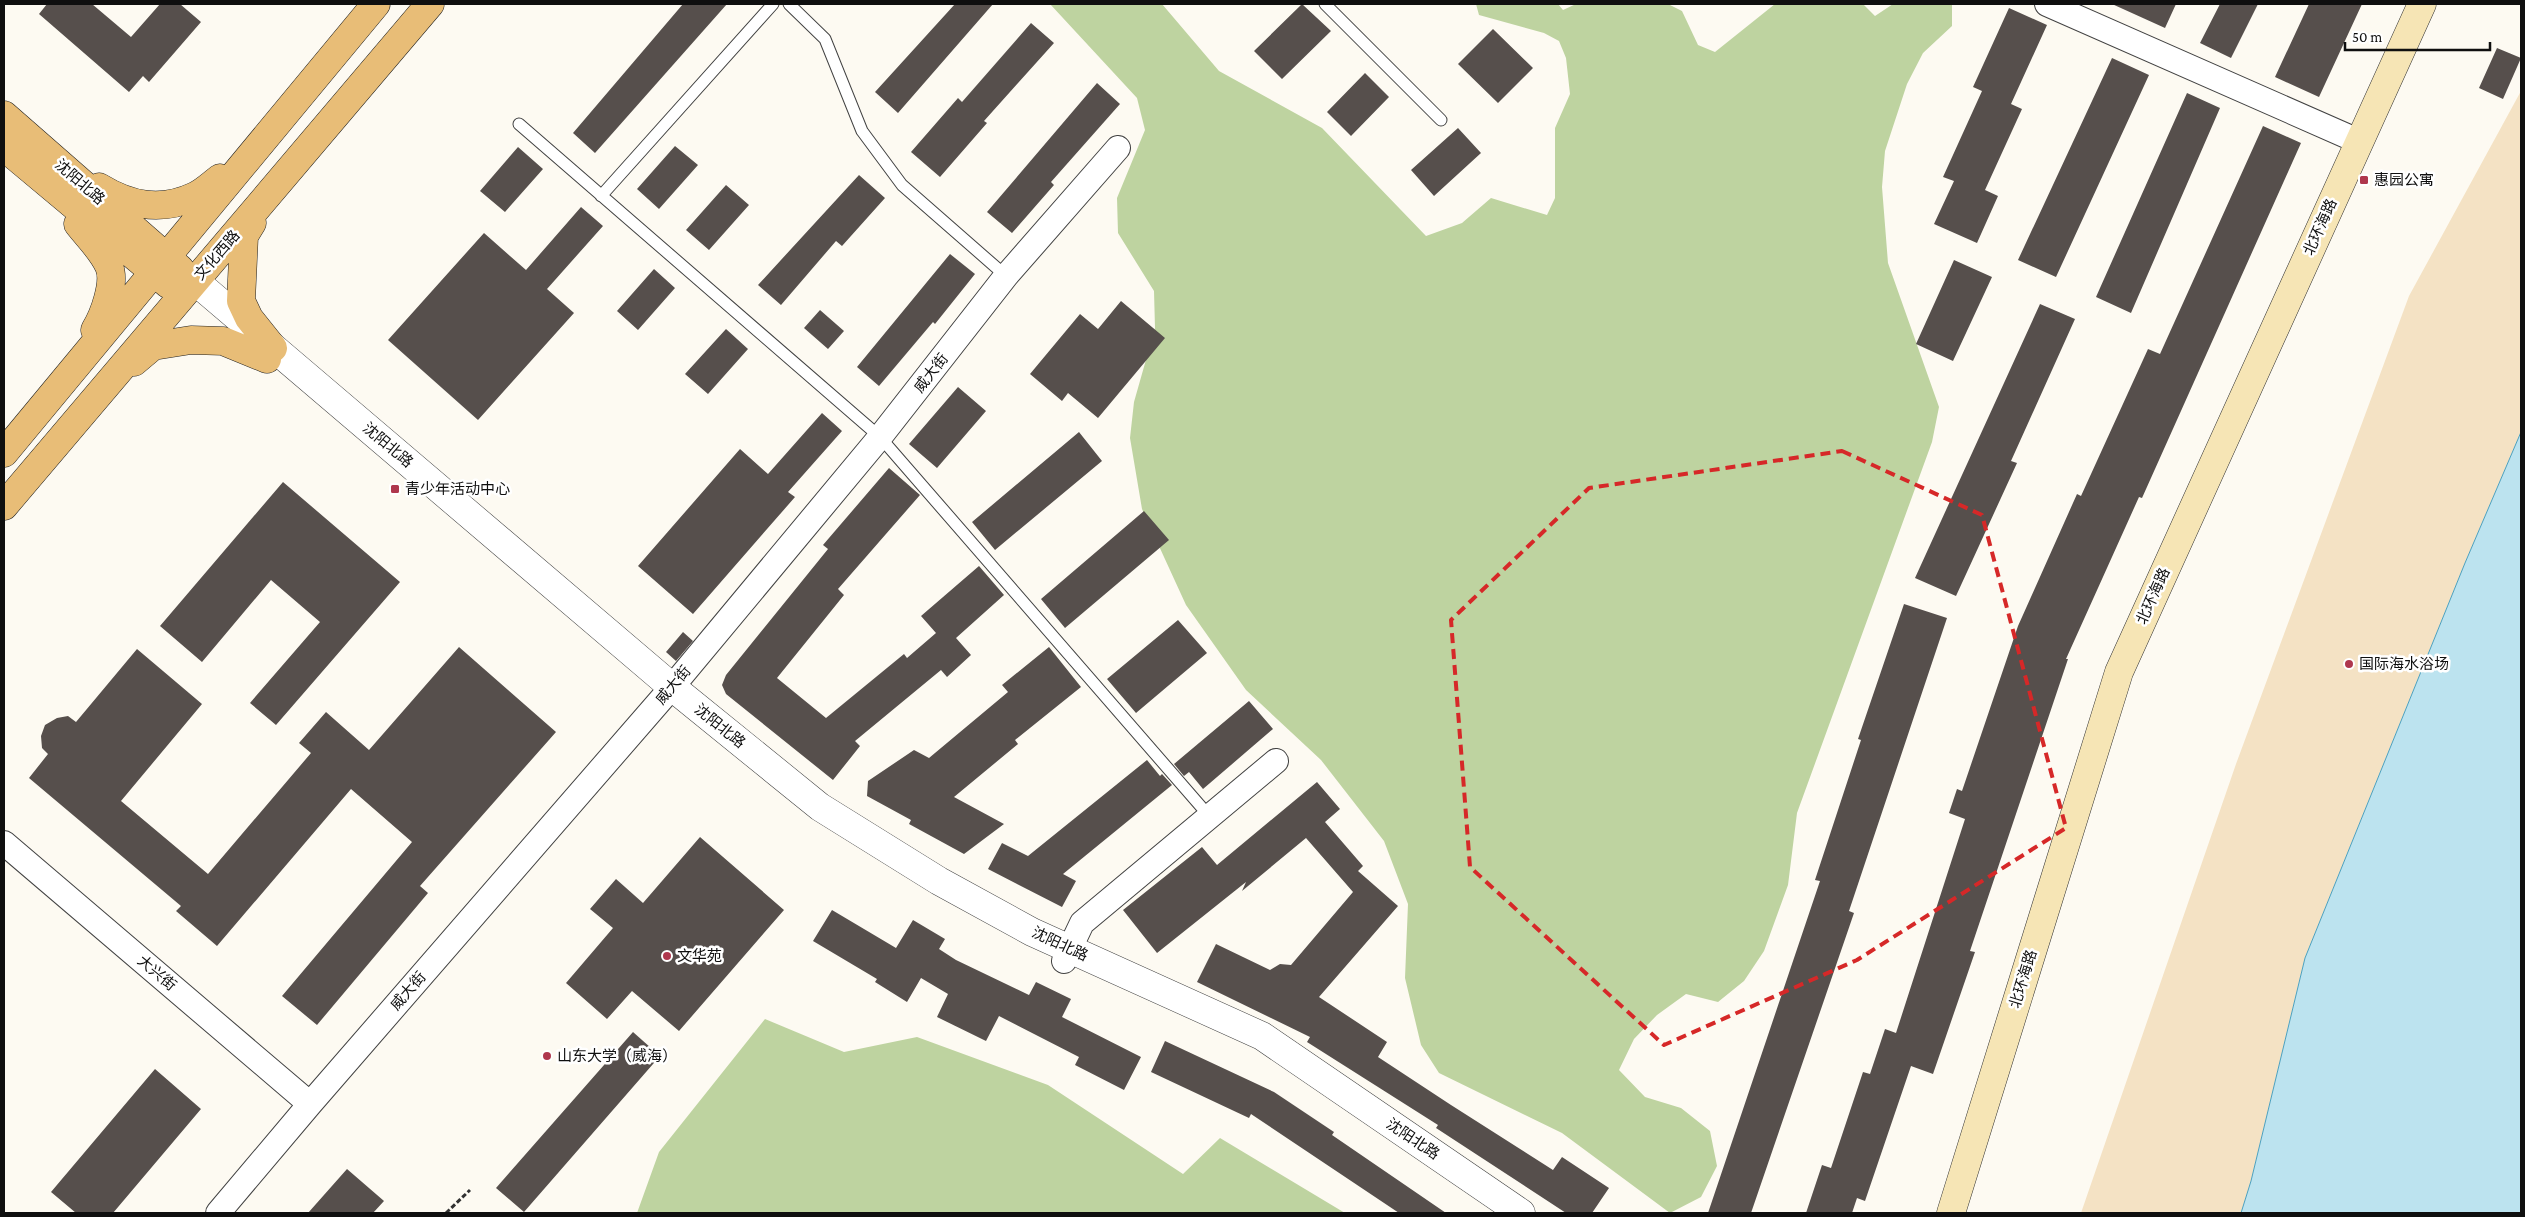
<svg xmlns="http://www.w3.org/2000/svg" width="2525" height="1217" font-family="'Crimson Pro','Noto Sans SC',serif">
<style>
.forest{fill:#bed3a0}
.sand{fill:#f4e2c4}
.water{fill:#bce3ef;stroke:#4ca0be}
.building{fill:#564f4c}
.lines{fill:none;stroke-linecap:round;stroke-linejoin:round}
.service-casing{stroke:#424242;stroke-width:13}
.minor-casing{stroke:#424242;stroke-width:26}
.tertiary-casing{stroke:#424242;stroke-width:29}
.secondary-casing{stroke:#313131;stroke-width:29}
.primary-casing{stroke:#202020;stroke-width:29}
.path{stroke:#313131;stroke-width:3;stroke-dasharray:5 2.5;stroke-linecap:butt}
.service{stroke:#fff;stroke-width:11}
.minor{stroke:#fff;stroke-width:24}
.tertiary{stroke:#fff;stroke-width:28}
.secondary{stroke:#f6e5b5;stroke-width:28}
.primary{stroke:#e8bd77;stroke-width:28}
.marked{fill:none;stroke:#d62828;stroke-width:4;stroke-dasharray:10 6;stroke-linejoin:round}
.poi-dot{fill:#af374d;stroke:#fff;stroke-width:2}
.labels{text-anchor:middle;stroke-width:5;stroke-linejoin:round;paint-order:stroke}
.poi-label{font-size:15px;fill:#0f0f0f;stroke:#fff;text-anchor:start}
.street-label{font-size:15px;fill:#0f0f0f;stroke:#fff}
</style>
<rect width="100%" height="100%" fill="#fdfaf2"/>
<!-- forest -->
<path class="forest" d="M1050,4H1162L1219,71L1322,128L1426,236L1462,223L1491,198L1547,215L1555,198V128L1570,94L1566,58L1559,41L1544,33L1479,15L1476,4H1558L1563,10L1576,4H1668L1682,11L1698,45L1715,52L1775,4H1863L1875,16L1893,4H1952V26L1923,53L1907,84L1885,151L1882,187L1888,263L1939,407L1932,442L1797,813L1788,885L1764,951L1744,981L1718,1002L1686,994L1657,1015L1634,1039L1619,1070L1645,1097L1681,1108L1710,1131L1717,1166L1701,1197L1670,1213L1562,1133L1439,1073L1421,1045L1405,978L1408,904L1384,841L1321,760L1246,690L1186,605L1142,509L1130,438L1134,402L1155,328L1154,291L1118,233L1117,198L1145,130L1137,98Z
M765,1019L844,1052L917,1037L1048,1085L1183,1174L1220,1138L1345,1213H637L659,1152Z"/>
<!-- sand -->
<path class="sand" d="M2521,91V432L2465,563L2305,958L2251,1181L2241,1213H2081L2236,764L2409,296Z"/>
<!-- water -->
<path class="water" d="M2521,432V1213H2241L2251,1181L2305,958L2465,563Z"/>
<!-- building -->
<path class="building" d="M47,4H92L131,37L160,4H180L201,22L149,82L143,76L129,92L39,14Z
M683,4H727L595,153L573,133Z
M955,4H993L898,113L875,92Z
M1302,4L1331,31L1282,79L1254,51Z
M2112,4H2176L2165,28Z
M2220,4H2258L2231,58L2200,43Z
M2309,4H2362L2319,97L2275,77Z
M2009,8L2047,25L2011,104L2022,109L1985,190L1998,196L1977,243L1934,224L1954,181L1943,177L1982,91L1973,87Z
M1031,23L1054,43L984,121L987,123L940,177L911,152L958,98L962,102Z
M1493,29L1533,68L1498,103L1458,64Z
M2497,48L2521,58L2503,99L2479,88Z
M2112,58L2149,75L2056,277L2018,260Z
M1365,73L1389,97L1351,136L1327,112Z
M1097,83L1120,104L1051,182L1054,185L1012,233L987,212Z
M2187,93L2220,108L2131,313L2096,297Z
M2263,126L2301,143L2142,498L2139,497L2066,659H2068L1970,951L1975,952L1933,1074L1911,1066L1865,1201L1857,1198L1852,1213H1806L1822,1165L1831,1168L1863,1072L1870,1074L1885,1029L1896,1033L1965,819L1949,813L1957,789L1962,791L2018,626L2077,494L2081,496L2148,349L2160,354Z
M1458,128L1481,153L1434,196L1411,170Z
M675,146L698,165L659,209L637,189Z
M518,147L543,169L505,212L480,191Z
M859,175L885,198L842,246L836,241L781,305L758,285Z
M726,185L749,205L709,250L686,230Z
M581,207L603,226L547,289L574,313L478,420L388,340L484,233L526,270Z
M950,254L975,274L935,324L933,322L879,386L857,367Z
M1954,260L1992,277L1953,361L1916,344Z
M654,269L675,288L638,330L617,311Z
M1121,301L1165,338L1098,418L1068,393L1062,401L1030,374L1080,314L1098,329Z
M2040,304L2075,319L2011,461L2017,463L1956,596L1915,578Z
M820,310L844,331L828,349L804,328Z
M726,329L748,349L708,394L685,374Z
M958,387L986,411L937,468L909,444Z
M822,413L842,431L788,492L795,497L693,614L638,566L740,449L768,474Z
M1079,432L1102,461L995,550L972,522Z
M889,468L920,495L838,589L844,595L777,678L826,718L904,654L907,658L936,633L921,616L979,566L1004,595L956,638L971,655L947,677L941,670L855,741L860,746L833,780L726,694L722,685L726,675L828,549L823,545Z
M283,482L400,582L276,725L250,703L320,622L271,580L202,662L160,626Z
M1144,511L1169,540L1065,628L1041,599Z
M1904,604L1947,618L1849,911L1854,913L1751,1213H1708L1820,881L1815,880L1861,740L1858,739Z
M1178,620L1207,653L1136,713L1107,679Z
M683,632L693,641L676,661L666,652Z
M459,647L556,732L420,886L428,893L317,1025L282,996L412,842L351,789L217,946L176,911L181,906L29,778L48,754L42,748L41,736L45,725L57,718L68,716L76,722L137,649L202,704L121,801L208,874L311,753L299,743L326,712L369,750Z
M1049,647L1081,687L1015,740L1018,744L954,797L1004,824L964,854L909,824L911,820L867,796L868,781L914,750L929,758L1008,692L1002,685Z
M1249,701L1273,729L1203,789L1189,772L1184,776L1174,764Z
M1147,760L1160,776L1162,774L1172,785L1063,874L1076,881L1062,907L988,869L1002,843L1028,856Z
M1317,782L1340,809L1325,822L1363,866L1358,871L1398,906L1319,997L1387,1042L1378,1057L1451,1105L1553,1170L1562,1157L1609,1188L1592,1213H1566L1436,1128L1438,1125L1307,1042L1310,1037L1197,982L1216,944L1270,970L1280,964L1291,965L1353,892L1306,838L1242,891L1246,882L1157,953L1123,910L1202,847L1217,865Z
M700,837L784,910L679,1031L632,991L607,1019L566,983L613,928L590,909L616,879L643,903Z
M832,910L896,948L913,920L945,939L939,949L956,960L1029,995L1036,982L1071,999L1062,1017L1141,1057L1124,1090L1075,1065L1079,1057L999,1016L986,1041L937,1017L948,994L921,978L907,1002L875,982L877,979L813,941Z
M633,1032L660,1056L524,1212L496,1188Z
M1165,1041L1274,1092L1334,1132L1332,1135L1446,1213H1399L1251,1114L1249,1118L1151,1072Z
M155,1069L201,1109L113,1213H76L51,1192Z
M347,1169L384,1201L373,1213H308Z"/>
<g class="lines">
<defs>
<path id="service" d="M789,4L825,39L862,131L902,185L1006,276
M1325,4L1441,120
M519,124L880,437L1210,817
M601,196L773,4"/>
<path id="minor" d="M2047,4L2358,141
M4,843L310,1104
M1064,961L1082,923L1276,761
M218,1213L310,1104L672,687L880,437L1006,276L1118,148"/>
<path id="tertiary" d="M195,281L672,687L820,807L939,881L1032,932L1262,1036L1521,1213"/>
<path id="secondary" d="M1951,1213L2119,672L2422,4"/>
<path id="primary" d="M4,115L180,269
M4,147L168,284
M99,187C130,206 161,212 195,196C204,192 212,184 220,178
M252,223L244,236L241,301L249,318L273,348
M78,224C88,237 102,250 109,266C116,283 104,315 95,330
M134,362L153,346L191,340L223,341L267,359
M4,453L376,4
M4,506L430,4"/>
</defs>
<!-- service casing -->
<use href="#service" class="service-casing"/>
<!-- minor casing -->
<use href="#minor" class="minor-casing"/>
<!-- tertiary casing -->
<use href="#tertiary" class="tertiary-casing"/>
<!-- secondary casing -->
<use href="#secondary" class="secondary-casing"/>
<!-- primary casing -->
<use href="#primary" class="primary-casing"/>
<!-- path -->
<path class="path" d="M446,1213L470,1190"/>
<!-- service -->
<use href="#service" class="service"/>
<!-- minor -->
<use href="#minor" class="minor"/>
<!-- tertiary -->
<use href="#tertiary" class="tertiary"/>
<!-- secondary -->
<use href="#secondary" class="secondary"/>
<!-- primary -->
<use href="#primary" class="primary"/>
</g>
<!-- marked area -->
<path class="marked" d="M1842,451L1982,515L2066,828L1857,960L1664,1045L1470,867L1451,620L1589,488Z"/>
<!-- markers -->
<g class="poi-dot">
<rect x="2359" y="175" width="10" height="10" rx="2.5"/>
<rect x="390" y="484" width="10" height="10" rx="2.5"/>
<circle cx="2349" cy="664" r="5"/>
<circle cx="667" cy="956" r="5"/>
<circle cx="547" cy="1056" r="5"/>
</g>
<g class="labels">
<!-- poi labels -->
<g class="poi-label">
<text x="2374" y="185">惠园公寓</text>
<text x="405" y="494">青少年活动中心</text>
<text x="2359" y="669">国际海水浴场</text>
<text x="677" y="961">文华苑</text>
<text x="557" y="1061">山东大学（威海）</text>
</g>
<!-- street labels -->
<g class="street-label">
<text transform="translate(80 182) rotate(41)" y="5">沈阳北路</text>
<text transform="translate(2320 227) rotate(-66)" y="5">北环海路</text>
<text transform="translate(217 255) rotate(-49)" y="5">文化西路</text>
<text transform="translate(931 373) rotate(-52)" y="5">威大街</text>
<text transform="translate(388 445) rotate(40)" y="5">沈阳北路</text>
<text transform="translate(2153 596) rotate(-66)" y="5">北环海路</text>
<text transform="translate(673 685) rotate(-50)" y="5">威大街</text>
<text transform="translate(720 726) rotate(39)" y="5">沈阳北路</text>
<text transform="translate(1060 944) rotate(25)" y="5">沈阳北路</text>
<text transform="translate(157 973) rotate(40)" y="5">大兴街</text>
<text transform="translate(2023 979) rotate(-73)" y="5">北环海路</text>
<text transform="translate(408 991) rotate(-49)" y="5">威大街</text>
<text transform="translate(1413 1139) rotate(34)" y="5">沈阳北路</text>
</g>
</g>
<!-- border -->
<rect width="2525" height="1217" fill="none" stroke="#0f0f0f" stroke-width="10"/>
<!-- scale -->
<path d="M2345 42v8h145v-8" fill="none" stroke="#0f0f0f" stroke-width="2.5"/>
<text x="2352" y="42" font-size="15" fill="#0f0f0f" stroke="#ffffff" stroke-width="4" paint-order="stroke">50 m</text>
</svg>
